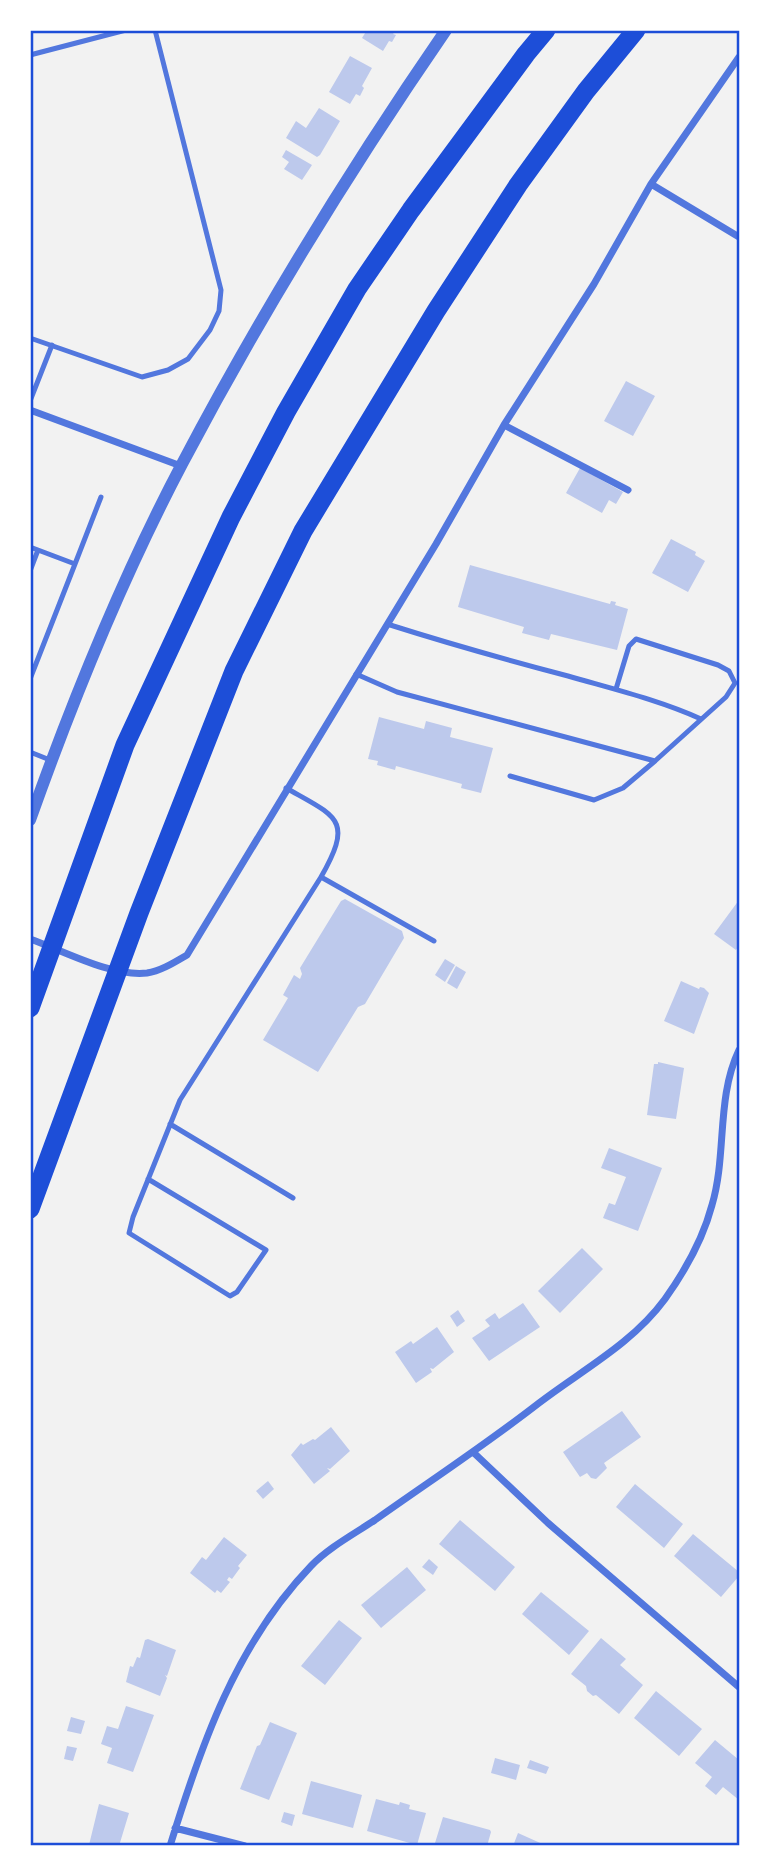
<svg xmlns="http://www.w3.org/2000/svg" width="769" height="1876" font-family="Bitter,serif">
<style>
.building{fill:#bdc9ec}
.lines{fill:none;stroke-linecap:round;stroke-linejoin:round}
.service{stroke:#5277de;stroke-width:5}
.minor{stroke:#5277de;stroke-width:7}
.tertiary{stroke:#5277de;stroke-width:12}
.trunk{stroke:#1d4ed8;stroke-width:19}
.neatline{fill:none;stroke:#1d4ed8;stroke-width:2.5}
</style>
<rect width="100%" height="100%" fill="#f2f2f2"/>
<!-- building -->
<path class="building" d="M367,30H396L393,34L396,35L392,42L389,41L383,51L362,38Z
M350,56L372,68L362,86L364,88L360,96L356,94L350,104L329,92Z
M319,108L340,121L320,155L317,157L286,138L296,121L306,128Z
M286,150L312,165L302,180L284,169L289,162L282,157Z
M626,381L655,396L633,436L604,421Z
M580,468L623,492L616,504L609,500L602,513L566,493Z
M671,539L696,552L695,555L705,561L688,592L652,573Z
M470,565L610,604L611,601L616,602L615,605L628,609L617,650L551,634L549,640L522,633L524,627L458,607Z
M379,717L424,729L426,721L452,728L450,737L493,748L481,793L461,788L462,784L396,766L395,770L377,765L378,761L368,759Z
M345,899L402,931L404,938L365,1004L358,1007L318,1072L263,1040L288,998L283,995L294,975L300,979L302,974L300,968L341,901Z
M739,900V945L736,950L714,934Z
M445,959L455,965L445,982L435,975Z
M456,966L466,972L457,989L447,983Z
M681,981L699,989L700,987L704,988L709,993L694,1034L664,1021Z
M658,1062L684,1068L676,1119L647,1115L654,1064H658Z
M609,1148L662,1168L638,1231L603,1218L609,1203L615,1205L626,1177L601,1168Z
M582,1248L603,1269L560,1313L538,1291Z
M523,1303L540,1327L489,1361L472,1338L490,1326L485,1320L495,1313L499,1319Z
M458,1310L465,1321L457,1327L450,1316Z
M437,1327L454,1352L433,1369L430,1368L432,1372L416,1383L395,1352L411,1341L413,1344Z
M622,1411L641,1437L604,1463L607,1468L596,1479L591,1478L587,1473L580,1477L563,1452Z
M331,1427L350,1451L330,1469L327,1468L330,1471L314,1484L291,1455L301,1443L303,1445L313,1439L315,1440Z
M268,1481L274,1489L263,1499L256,1491Z
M635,1484L683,1524L664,1548L616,1507Z
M460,1520L515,1567L495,1591L439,1544Z
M693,1534L739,1572V1576L721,1597L674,1556Z
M224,1537L247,1555L238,1566L240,1568L232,1579L229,1577L227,1580L230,1582L221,1593L217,1590L215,1593L190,1573L202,1557L206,1560Z
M429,1559L438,1567L433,1575L422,1567Z
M407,1567L426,1590L381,1628L361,1605Z
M541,1592L589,1631L569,1655L522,1614Z
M339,1620L362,1638L325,1685L301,1666Z
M601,1638L626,1659L620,1665L643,1685L619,1714L596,1695L593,1696L587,1691L586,1686L571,1674Z
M148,1639L176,1650L167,1676L165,1675L167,1678L160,1696L126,1682L130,1666L133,1667L137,1657L140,1658L145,1640Z
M656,1691L702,1729L679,1756L634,1718Z
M126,1706L154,1715L133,1772L107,1763L112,1748L101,1744L107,1726L118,1729Z
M71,1717L85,1721L81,1734L67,1731Z
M270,1722L297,1733L269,1800L240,1789L257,1746L260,1745Z
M715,1740L739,1760V1800L723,1787L716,1795L705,1786L712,1777L695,1763Z
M67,1746L77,1748L73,1761L64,1759Z
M495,1758L520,1765L516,1780L491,1773Z
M530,1760L549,1767L546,1774L527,1768Z
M311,1781L362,1795L353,1828L302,1814Z
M376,1799L399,1805L400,1802L410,1805L409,1809L426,1813L417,1845L367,1831Z
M99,1804L129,1813L119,1846L89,1845Z
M284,1812L295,1815L292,1826L281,1822Z
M443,1817L490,1830L491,1832L487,1846H445L435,1843Z
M518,1833L547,1846H513Z"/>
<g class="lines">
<!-- service -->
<path class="service" d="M30,55L126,30
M30,338L142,377L168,370L188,359L210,330L219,311L221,290L155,30
M30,401L52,345
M30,547L75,564L30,679
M75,564L101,497
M30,571L38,550
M387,624C447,643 507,660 568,676C613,689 659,700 701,719
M356,674L397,692L655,761L623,788L594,800L510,776
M616,689L629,646L636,639L718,665L729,671L735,683L726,697L655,761
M30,752L50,760
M286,788C337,817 354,819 321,877L434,941
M170,1124L293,1198
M148,1179L266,1250L237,1292L230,1296L129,1233L133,1217L180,1100L321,877"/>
<!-- minor -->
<path class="minor" d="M651,184L739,237
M30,410L181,466
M504,425L628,490
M30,939C64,951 111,977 147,973C161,971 175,962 187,955L436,544L504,425L594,284L651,184L739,57
M474,1453L548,1523L739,1687
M175,1828L245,1846
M170,1846C201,1745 236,1644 311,1566C328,1548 354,1534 375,1520C430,1481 485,1445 539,1403C582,1370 632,1344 665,1299C685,1271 703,1239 712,1205C727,1155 716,1098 739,1050"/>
<!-- tertiary -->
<path class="tertiary" d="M30,820C73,699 122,578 182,464C260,316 351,168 446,30"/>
<!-- trunk -->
<path class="trunk" d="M30,1008L125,745L231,517L286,412L357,289L411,210L526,54L546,30
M30,1209L139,913L234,671L303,531L436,311L518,185L586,91L636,30"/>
</g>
<!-- border -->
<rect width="769" height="1876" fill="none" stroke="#ffffff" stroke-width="63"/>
<rect x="32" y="32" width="706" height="1812" class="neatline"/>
</svg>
